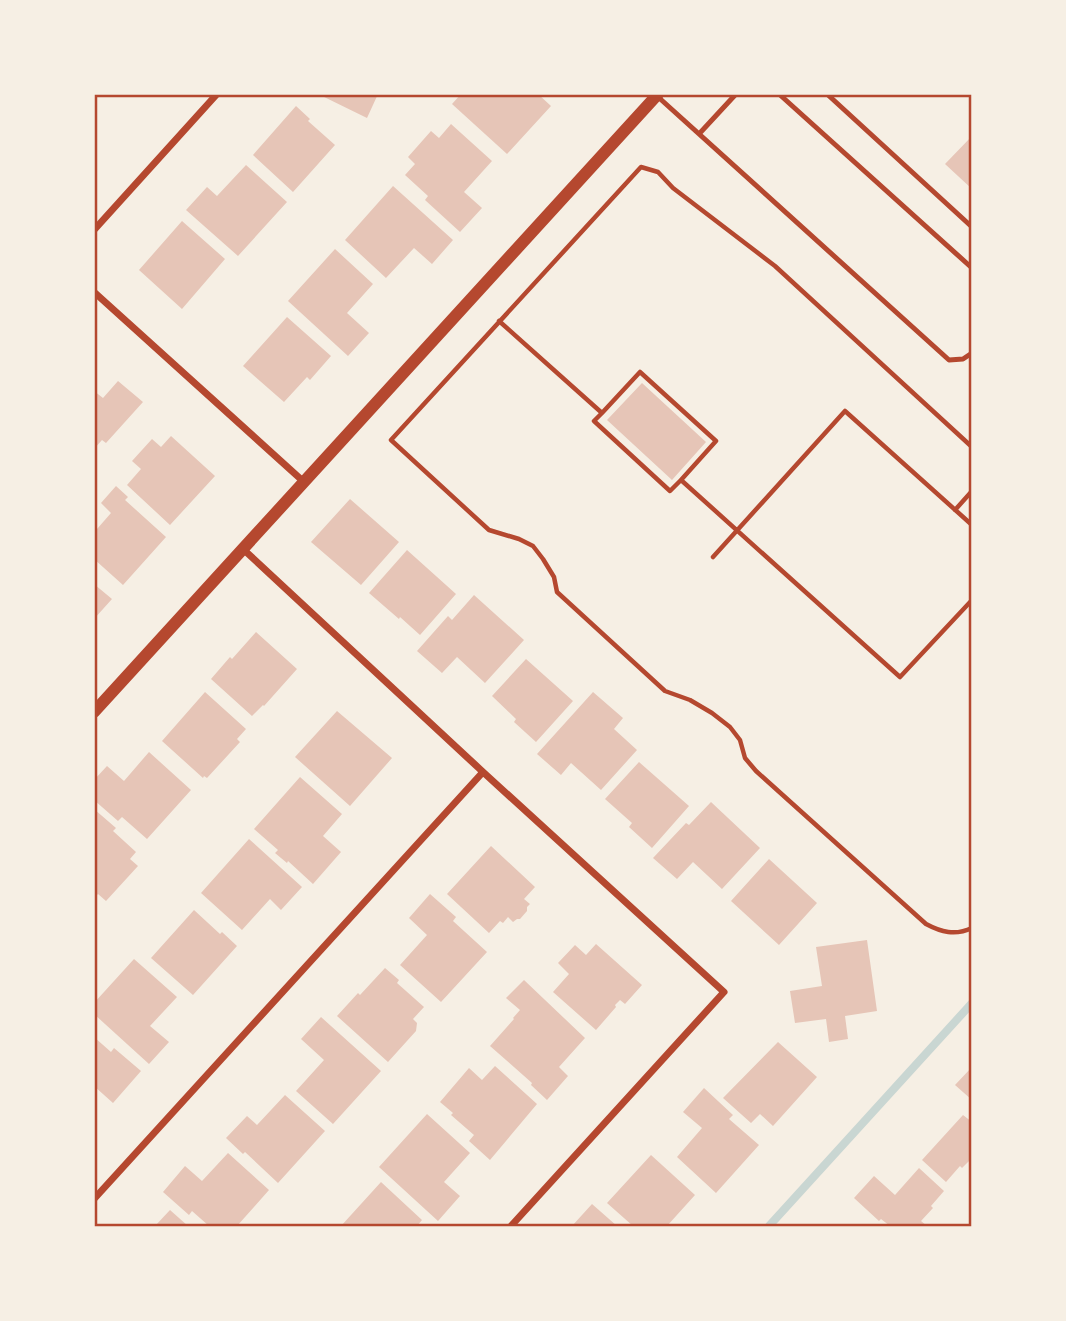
<svg xmlns="http://www.w3.org/2000/svg" width="1066" height="1321" font-family="'Space Grotesk',sans-serif">
<style>
.lines{fill:none;stroke-linecap:round;stroke-linejoin:round}
.stream{stroke:#c9d6d2;stroke-width:8}
.building{fill:#e6c5b7}
.path{stroke:#b5482f;stroke-width:4.5}
.service{stroke:#b5482f;stroke-width:5}
.minor{stroke:#b5482f;stroke-width:7}
.tertiary{stroke:#b5482f;stroke-width:12}
.neatline{fill:none;stroke:#b5482f;stroke-width:2.5}
</style>
<rect width="100%" height="100%" fill="#f6efe4"/>
<g class="lines">
<!-- stream -->
<path class="stream" d="M769,1226L972,1003"/>
</g>
<!-- building -->
<path class="building" d="M318,94H378L367,118Z
M461,94H538L551,106L507,154L452,104Z
M296,106L310,119L308,121L335,145L293,192L253,155Z
M451,124L492,161L464,192L482,208L460,232L425,200L428,196L405,175L415,164L408,157L431,131L439,138Z
M972,136V189L945,164Z
M246,165L287,202L238,256L186,210L207,187L217,196Z
M393,186L453,240L432,264L414,248L386,278L345,240Z
M182,221L225,259L182,309L139,270Z
M335,249L373,284L347,313L369,333L348,356L288,301Z
M287,317L331,356L310,380L307,377L284,402L243,366Z
M118,381L143,402L106,443L102,440L94,449V391L103,398Z
M642,383L706,442L672,480L607,420Z
M171,436L215,476L170,525L127,485L141,469L132,461L152,439L161,447Z
M116,486L128,497L125,500L166,537L123,585L94,559V527L97,529L111,513L101,503Z
M350,499L399,542L361,585L311,542Z
M407,550L456,594L420,635L400,617L399,619L369,593Z
M94,584L112,599L94,619Z
M474,595L524,640L485,683L457,657L442,673L417,651L448,616L452,620Z
M256,632L297,669L264,706L263,705L252,716L211,679L230,657L232,659Z
M526,659L573,701L536,742L514,722L516,719L492,696Z
M205,692L246,729L237,739L240,742L207,778L204,776L203,778L162,741Z
M593,692L623,718L614,729L637,750L601,790L571,763L561,775L537,754Z
M337,711L392,758L350,806L295,757Z
M149,752L191,790L147,839L122,817L118,821L94,800V780L107,766L124,781Z
M639,762L689,806L652,848L629,827L632,823L605,799Z
M300,777L342,814L323,836L341,852L313,884L288,861L287,863L275,853L278,850L254,829Z
M711,802L760,848L722,889L693,862L677,879L653,858L686,823L689,825Z
M94,809L116,828L113,831L136,852L130,859L138,866L106,901L98,894L94,898Z
M249,839L302,887L281,910L270,899L242,930L201,893Z
M491,846L535,887L524,899L530,904L527,907V911L520,919H517L513,922L508,917L503,923L500,921L489,933L447,894Z
M769,859L817,903L779,945L731,901Z
M430,894L456,917L453,921L487,952L441,1002L400,965L427,935L409,918Z
M194,910L220,934L222,932L237,946L193,995L151,958Z
M867,940L877,1011L845,1016L848,1039L829,1042L826,1019L795,1023L790,991L822,986L816,947Z
M596,944L642,985L625,1004L620,1000L615,1005L616,1007L596,1030L553,992L569,974L558,963L575,945L586,955Z
M134,959L177,997L150,1026L169,1042L149,1064L94,1014V1003Z
M385,968L399,980L397,983L424,1007L413,1019L417,1023L416,1031L388,1062L337,1016L358,993L360,995Z
M524,980L585,1038L559,1067L568,1076L547,1100L531,1085L532,1083L490,1046L514,1019L513,1018L520,1010L506,998Z
M321,1017L381,1071L333,1124L296,1091L324,1060L301,1039Z
M94,1037L111,1052L114,1048L141,1071L113,1103L94,1086Z
M778,1042L817,1077L773,1126L760,1114L751,1123L723,1098Z
M495,1066L537,1104L490,1160L469,1141L474,1135L451,1115L453,1113L440,1102L469,1068L482,1080Z
M972,1067V1100L955,1085Z
M704,1088L733,1115L729,1119L759,1145L716,1193L677,1157L702,1128L683,1112Z
M285,1095L325,1131L278,1183L245,1152L243,1154L226,1138L247,1116L257,1125Z
M427,1114L470,1153L444,1182L460,1196L438,1221L379,1167Z
M963,1115L972,1122V1158L962,1168L960,1166L946,1182L922,1160Z
M228,1153L269,1190L237,1226H209L192,1211L189,1215L163,1192L185,1166L202,1181Z
M651,1155L695,1195L667,1226H633L607,1203Z
M919,1168L944,1191L931,1206L933,1208L921,1221L927,1226H890L881,1219L879,1221L854,1198L874,1176L895,1195Z
M381,1182L422,1220L417,1226H341Z
M592,1204L617,1226H572Z
M170,1210L188,1226H155Z"/>
<g class="lines">
<!-- path -->
<path class="path" d="M499,321L602,413L594,421L670,491L681,480L900,677L972,600
M602,413L640,372L716,441L681,480
M972,447L775,266L673,188L658,172L641,167L391,440L489,530L519,539L533,546L543,559L554,577L557,592L665,691L690,700L712,713L730,727L740,740L745,758L756,771L926,924C941,932 955,936 972,928
M955,510L972,491
M713,557L845,411L972,525"/>
<!-- service -->
<path class="service" d="M779,94L972,268
M827,94L972,227
M657,96L949,360L963,359L972,353
M699,134L736,94"/>
<!-- minor -->
<path class="minor" d="M94,230L217,94
M94,292L304,482
M243,549L483,772L724,992L511,1226
M94,1199L483,772"/>
<!-- tertiary -->
<path class="tertiary" d="M94,712L658,94"/>
</g>
<!-- border -->
<rect width="1066" height="1321" fill="none" stroke="#f6efe4" stroke-width="192"/>
<rect x="96" y="96" width="874" height="1129" class="neatline"/>
</svg>
